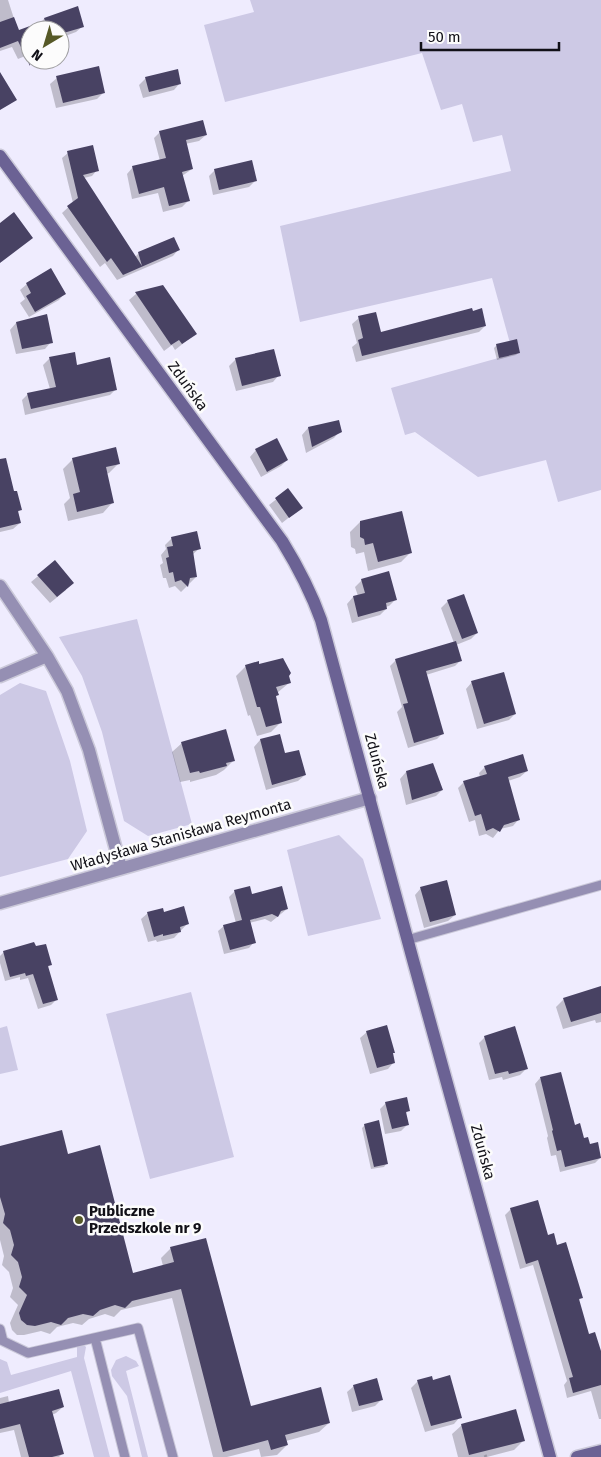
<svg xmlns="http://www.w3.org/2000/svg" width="601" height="1457" font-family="'Fira Sans',sans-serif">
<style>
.green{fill:#cdc9e5}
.shadow{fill:#0003}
.building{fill:#484263}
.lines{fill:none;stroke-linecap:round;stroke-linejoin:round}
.lane-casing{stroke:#cbc9d9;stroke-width:11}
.street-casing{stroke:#cbc9d9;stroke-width:15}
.secondary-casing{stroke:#cbc9d9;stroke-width:15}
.path{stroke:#9a97a5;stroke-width:3;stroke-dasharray:5 2.5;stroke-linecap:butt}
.lane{stroke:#958fb3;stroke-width:9}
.street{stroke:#958fb3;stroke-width:12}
.secondary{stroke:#6b6294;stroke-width:12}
.poi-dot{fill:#565927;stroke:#fcfcfc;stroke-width:2}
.labels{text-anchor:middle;stroke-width:5;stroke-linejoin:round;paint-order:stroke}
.street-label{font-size:15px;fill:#111017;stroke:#fcfcfc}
.poi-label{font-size:15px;font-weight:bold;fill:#111017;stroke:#fcfcfc;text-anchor:start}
</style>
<rect width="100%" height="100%" fill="#efecfe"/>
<!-- green -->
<path class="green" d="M250,0H601V490L558,502L546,460L478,477L415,432L405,435L391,388L513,354L492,278L300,322L280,226L511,171L502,135L473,142L462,104L441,110L422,53L225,102L204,25L254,12Z
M137,619L192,824L148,836L124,821L102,732L82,676L59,637Z
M20,683L46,691L70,761L87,831L68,859L0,877V695Z
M339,835L363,859L381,919L308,936L287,850Z
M191,992L234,1157L150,1179L106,1014Z
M7,1026L18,1070L0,1074V1028Z
M77,1343L83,1344L86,1347L84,1358L110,1457H94L71,1371L0,1393V1359L7,1362L11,1375L77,1357Z
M126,1356L136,1361L139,1366L126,1371L148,1457H142L127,1396L112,1376L111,1370L116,1360Z"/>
<!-- shadow -->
<path class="shadow" d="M0,0H8L18,31L38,25L44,19L83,26L76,32L60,38V30H30V54L18,59L12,47L0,51Z
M57,78L104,92L97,99L56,108L50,84Z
M146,78L180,83L174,90L143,98L139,85Z
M160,132L206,135L199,141L185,144L192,169L182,176L188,201L182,207L163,212L158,193L132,199L127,174L133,167L160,161L154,138Z
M68,153L97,170L92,176L84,178L135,257L139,253L178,250L173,256L117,280L105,263L100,267L62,213L73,203L62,158Z
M215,170L255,181L249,187L213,195L209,176Z
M51,270L65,293L59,300L29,317L20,303L25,299L20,290L27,284Z
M162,287L195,334L175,350L172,345L164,351L129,300L136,294Z
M46,316L51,342L45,349L16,354L10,330L16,323Z
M359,318L381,333L485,326L479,332L356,362L352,347L357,343L352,324Z
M497,345L519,352L516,355L497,360L494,348Z
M74,353L76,366L116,389L110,395L25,415L22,400L28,394L50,389L43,365L49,359Z
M236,359L279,375L273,382L236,391L229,366Z
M338,421L340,431L334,438L306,453L302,435L308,428Z
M256,450L287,460L281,466L261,477L250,457Z
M73,459L119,463L109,473L106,474L112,503L103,513L68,521L64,504L70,498L63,469Z
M0,483L20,510L17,513L20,523L13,529L0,532Z
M288,490L301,508L282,523L269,505Z
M360,522L411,552L401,562L368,571L364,552L356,554L355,549L351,547L350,532Z
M172,538L200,548L192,555L196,577L181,592L175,586L169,588L166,578H163L160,565L163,563L161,555L166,549L165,545Z
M55,562L66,590L50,603L31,582Z
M362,580L395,600L389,606L385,607L386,609L380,615L352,623L347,604L353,597L358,596L355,587Z
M448,601L477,633L471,639L456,645L461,660L455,666L426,675L443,733L437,739L408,748L397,712L402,707L390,666L396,660L454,643L441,608Z
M246,666H258L287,676L289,683L277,693L275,697L281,722L271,732L257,736L250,715L248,716L236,676Z
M472,682L515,714L509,720L477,729L466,689Z
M279,735L284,755L305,775L298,781L266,790L254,747L260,740Z
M182,743L233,761L224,770L216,775L190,782V780L180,782L172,752Z
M485,767L527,771L520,777L508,781L519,819L513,826L500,829L493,838L486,834L479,836L475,820L469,822L458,788L464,782L480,777L479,773Z
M406,772L442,790L436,796L406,805L400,779Z
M421,888L455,915L448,921L424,928L415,895Z
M235,891L251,895L287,909L271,922L265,919L249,923L254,942L249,948L224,954L218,931L224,926L236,923L229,897Z
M148,913H163L187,924L174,938L157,942L156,940L148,942L141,919Z
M4,952L50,965L47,968L57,999L51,1005L38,1009L28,978L20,980V977L5,981L0,963V956Z
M601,988V1022L596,1023L595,1020L563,1029L556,1007L564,999Z
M367,1032L394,1062L388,1069L370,1074L360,1038Z
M485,1037L526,1069L520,1075L503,1080L502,1077L489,1080L479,1043Z
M540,1078L583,1140L601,1157L595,1163L560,1172L556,1155L551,1156L547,1138L548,1136L535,1084Z
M386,1103L409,1110L405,1114L408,1124L401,1131L385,1134L380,1109Z
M365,1125L386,1164L384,1167L371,1169L362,1128Z
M0,1147L67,1155L133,1275L163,1266L161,1258L171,1248L250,1407L329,1423L319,1432L286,1441L287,1445L277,1455L261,1457L259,1449L227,1457H213L172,1298L121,1310L114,1317L105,1314L89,1319L82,1325L73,1323L57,1327L50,1334L41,1331L24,1335H17L12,1330L10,1323L18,1305L10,1297L13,1288L9,1272L2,1265L4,1256L0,1240Z
M511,1209L547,1236L556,1247L582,1297L578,1301L588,1335L601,1355V1419H599L591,1391L567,1398L564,1385L567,1381L533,1265L520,1269L505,1215Z
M418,1381L460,1417L454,1424L425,1432L411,1388Z
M354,1386L382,1399L375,1406L352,1412L347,1392Z
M8,1396L9,1403L63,1407L56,1413L52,1415L63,1453L59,1457H21L14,1430L0,1433V1398Z
M462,1425L523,1441L514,1450L487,1457H458L452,1434Z"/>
<!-- building -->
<path class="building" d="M78,6L84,27L60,34V30H48L44,18Z
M14,17L19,30L30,26V66L18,41L0,48V22Z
M99,66L105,93L63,103L56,76Z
M178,69L181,84L149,92L145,77Z
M0,72L17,100L0,110Z
M203,120L207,135L186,140L193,169L182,172L190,201L169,206L164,187L139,194L132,166L166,158L159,131Z
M93,145L99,171L83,175L142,266L138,252L174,237L180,250L123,275L111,258L107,262L67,206L78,198L67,151Z
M252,160L257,181L219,190L214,169Z
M14,212L33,238L0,263V223Z
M51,268L66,294L35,312L26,296L31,293L26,283Z
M163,285L197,334L182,344L179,340L171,345L135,292Z
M472,308L473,311L482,308L486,326L362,356L358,340L363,338L358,316L376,312L381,332Z
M47,314L53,343L22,349L16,322Z
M517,339L520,353L499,358L496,344Z
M274,349L281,376L242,386L235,358Z
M75,352L77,365L110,357L117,390L31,409L27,393L56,387L49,357Z
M339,420L342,432L312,447L308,427Z
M277,438L288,460L267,472L255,449Z
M116,447L120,464L106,467L114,503L77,512L73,494L80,492L72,458Z
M6,458L14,491H17L22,510L18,511L21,523L0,528V459Z
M288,488L303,508L289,518L275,498Z
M402,511L412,553L378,562L373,543L365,545L364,539L360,537V521Z
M197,531L201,549L193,551L197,577L190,578L188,587L181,580L175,582L173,572L169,573L166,558L169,557L167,547L173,546L171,537Z
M55,560L74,583L57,597L37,575Z
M389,571L397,600L386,603L387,609L358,617L353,596L365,593L361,579Z
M464,594L478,633L462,639L447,600Z
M456,641L462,661L426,671L444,734L414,743L403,704L408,703L395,659Z
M283,658L291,673L289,676L291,683L276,687L279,695L276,696L282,723L266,727L260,707H257L245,665L259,661V664Z
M504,672L516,714L484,724L471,681Z
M226,729L235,761L226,763L227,766L200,773L199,771L190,773L181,742Z
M280,734L285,753L299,750L306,775L272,785L260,739Z
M523,754L528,771L508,777L520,820L504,825L500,832L493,828L486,831L481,814L475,816L463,781L487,774L484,766Z
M433,763L443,790L412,800L406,771Z
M447,880L456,915L430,922L420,887Z
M250,886L252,894L282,886L288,909L281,911L278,917L272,914L250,920L256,943L230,950L223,925L242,920L234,890Z
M184,906L189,924L180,927L181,932L163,936V934L154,937L147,912L163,908L164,912Z
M34,942L36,946L46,944L52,965L48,966L58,1000L43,1004L33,974L26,976L25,973L10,977L3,951Z
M601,986V1013L571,1022L563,998Z
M387,1025L395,1053H393L395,1063L377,1068L366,1031Z
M515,1026L528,1069L509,1074L508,1071L495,1074L484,1036Z
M561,1072L575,1125L580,1123L584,1138L588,1137L590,1144L598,1142L601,1158L565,1167L561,1150L557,1151L552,1131L553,1130L540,1077Z
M407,1097L410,1111L406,1112L409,1125L392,1129L385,1102Z
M379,1120L388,1164L374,1167L364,1124Z
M62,1130L68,1154L100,1145L133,1273L174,1262L170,1247L206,1238L251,1406L321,1387L330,1423L285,1435L288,1445L271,1450L268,1440L223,1452L181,1289L132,1301L125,1308L115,1305L100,1310L93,1316L83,1314L68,1318L61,1325L51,1322L35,1326L27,1325L21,1320L19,1313L27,1295L19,1287L22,1277L18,1262L11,1255L14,1245L10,1230L3,1223L5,1214L0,1197V1146Z
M538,1200L548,1235L554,1233L557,1245L566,1242L583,1298L579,1299L589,1334L595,1332L601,1351V1385L573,1393L569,1378L573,1377L538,1260L526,1264L510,1208Z
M450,1375L462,1418L431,1426L417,1380L432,1376L433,1380Z
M377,1378L383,1400L359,1406L353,1385Z
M59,1389L64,1407L52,1411L64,1454L52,1457H29L20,1424L0,1429V1404Z
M516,1409L525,1441L469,1455L461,1424Z"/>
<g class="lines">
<defs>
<path id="lane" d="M407,940L601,885
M0,1329L3,1341L28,1353L138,1328L173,1457
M95,1338L125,1457"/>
<path id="street" d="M0,586L47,656L67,691L89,750L121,868
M0,676L47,656
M0,903L370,798"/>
<path id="secondary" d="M0,156L282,541C298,567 311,592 321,620L413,960L550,1457
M577,1457L601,1451"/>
</defs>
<!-- lane casing -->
<use href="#lane" class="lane-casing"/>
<!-- street casing -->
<use href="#street" class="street-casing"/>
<!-- secondary casing -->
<use href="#secondary" class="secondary-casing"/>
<!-- path -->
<path class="path" d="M485,1455L486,1457"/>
<!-- lane -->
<use href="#lane" class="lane"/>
<!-- street -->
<use href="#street" class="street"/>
<!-- secondary -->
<use href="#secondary" class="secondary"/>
</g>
<!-- markers -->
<circle class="poi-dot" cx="79" cy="1220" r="5"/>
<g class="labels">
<!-- street labels -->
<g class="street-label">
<text transform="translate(188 386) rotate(54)" y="5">Zduńska</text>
<text transform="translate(377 761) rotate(75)" y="5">Zduńska</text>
<text transform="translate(181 835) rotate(-16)" y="5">Władysława Stanisława Reymonta</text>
<text transform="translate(483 1152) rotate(75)" y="5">Zduńska</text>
</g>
<!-- poi labels -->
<g class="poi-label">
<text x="89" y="1216">Publiczne<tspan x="89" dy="17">Przedszkole nr 9</tspan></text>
</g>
</g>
<!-- north arrow -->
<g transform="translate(45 45) rotate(218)"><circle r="24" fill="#fcfcfc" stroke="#9e9ea0"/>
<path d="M0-4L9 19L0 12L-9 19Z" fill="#565927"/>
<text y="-8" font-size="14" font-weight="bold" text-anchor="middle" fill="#111017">N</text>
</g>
<!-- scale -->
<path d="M421 42v8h138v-8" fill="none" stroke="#111017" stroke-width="2.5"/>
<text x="428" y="42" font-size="15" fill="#111017" stroke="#fcfcfc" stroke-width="4" paint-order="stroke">50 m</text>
</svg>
